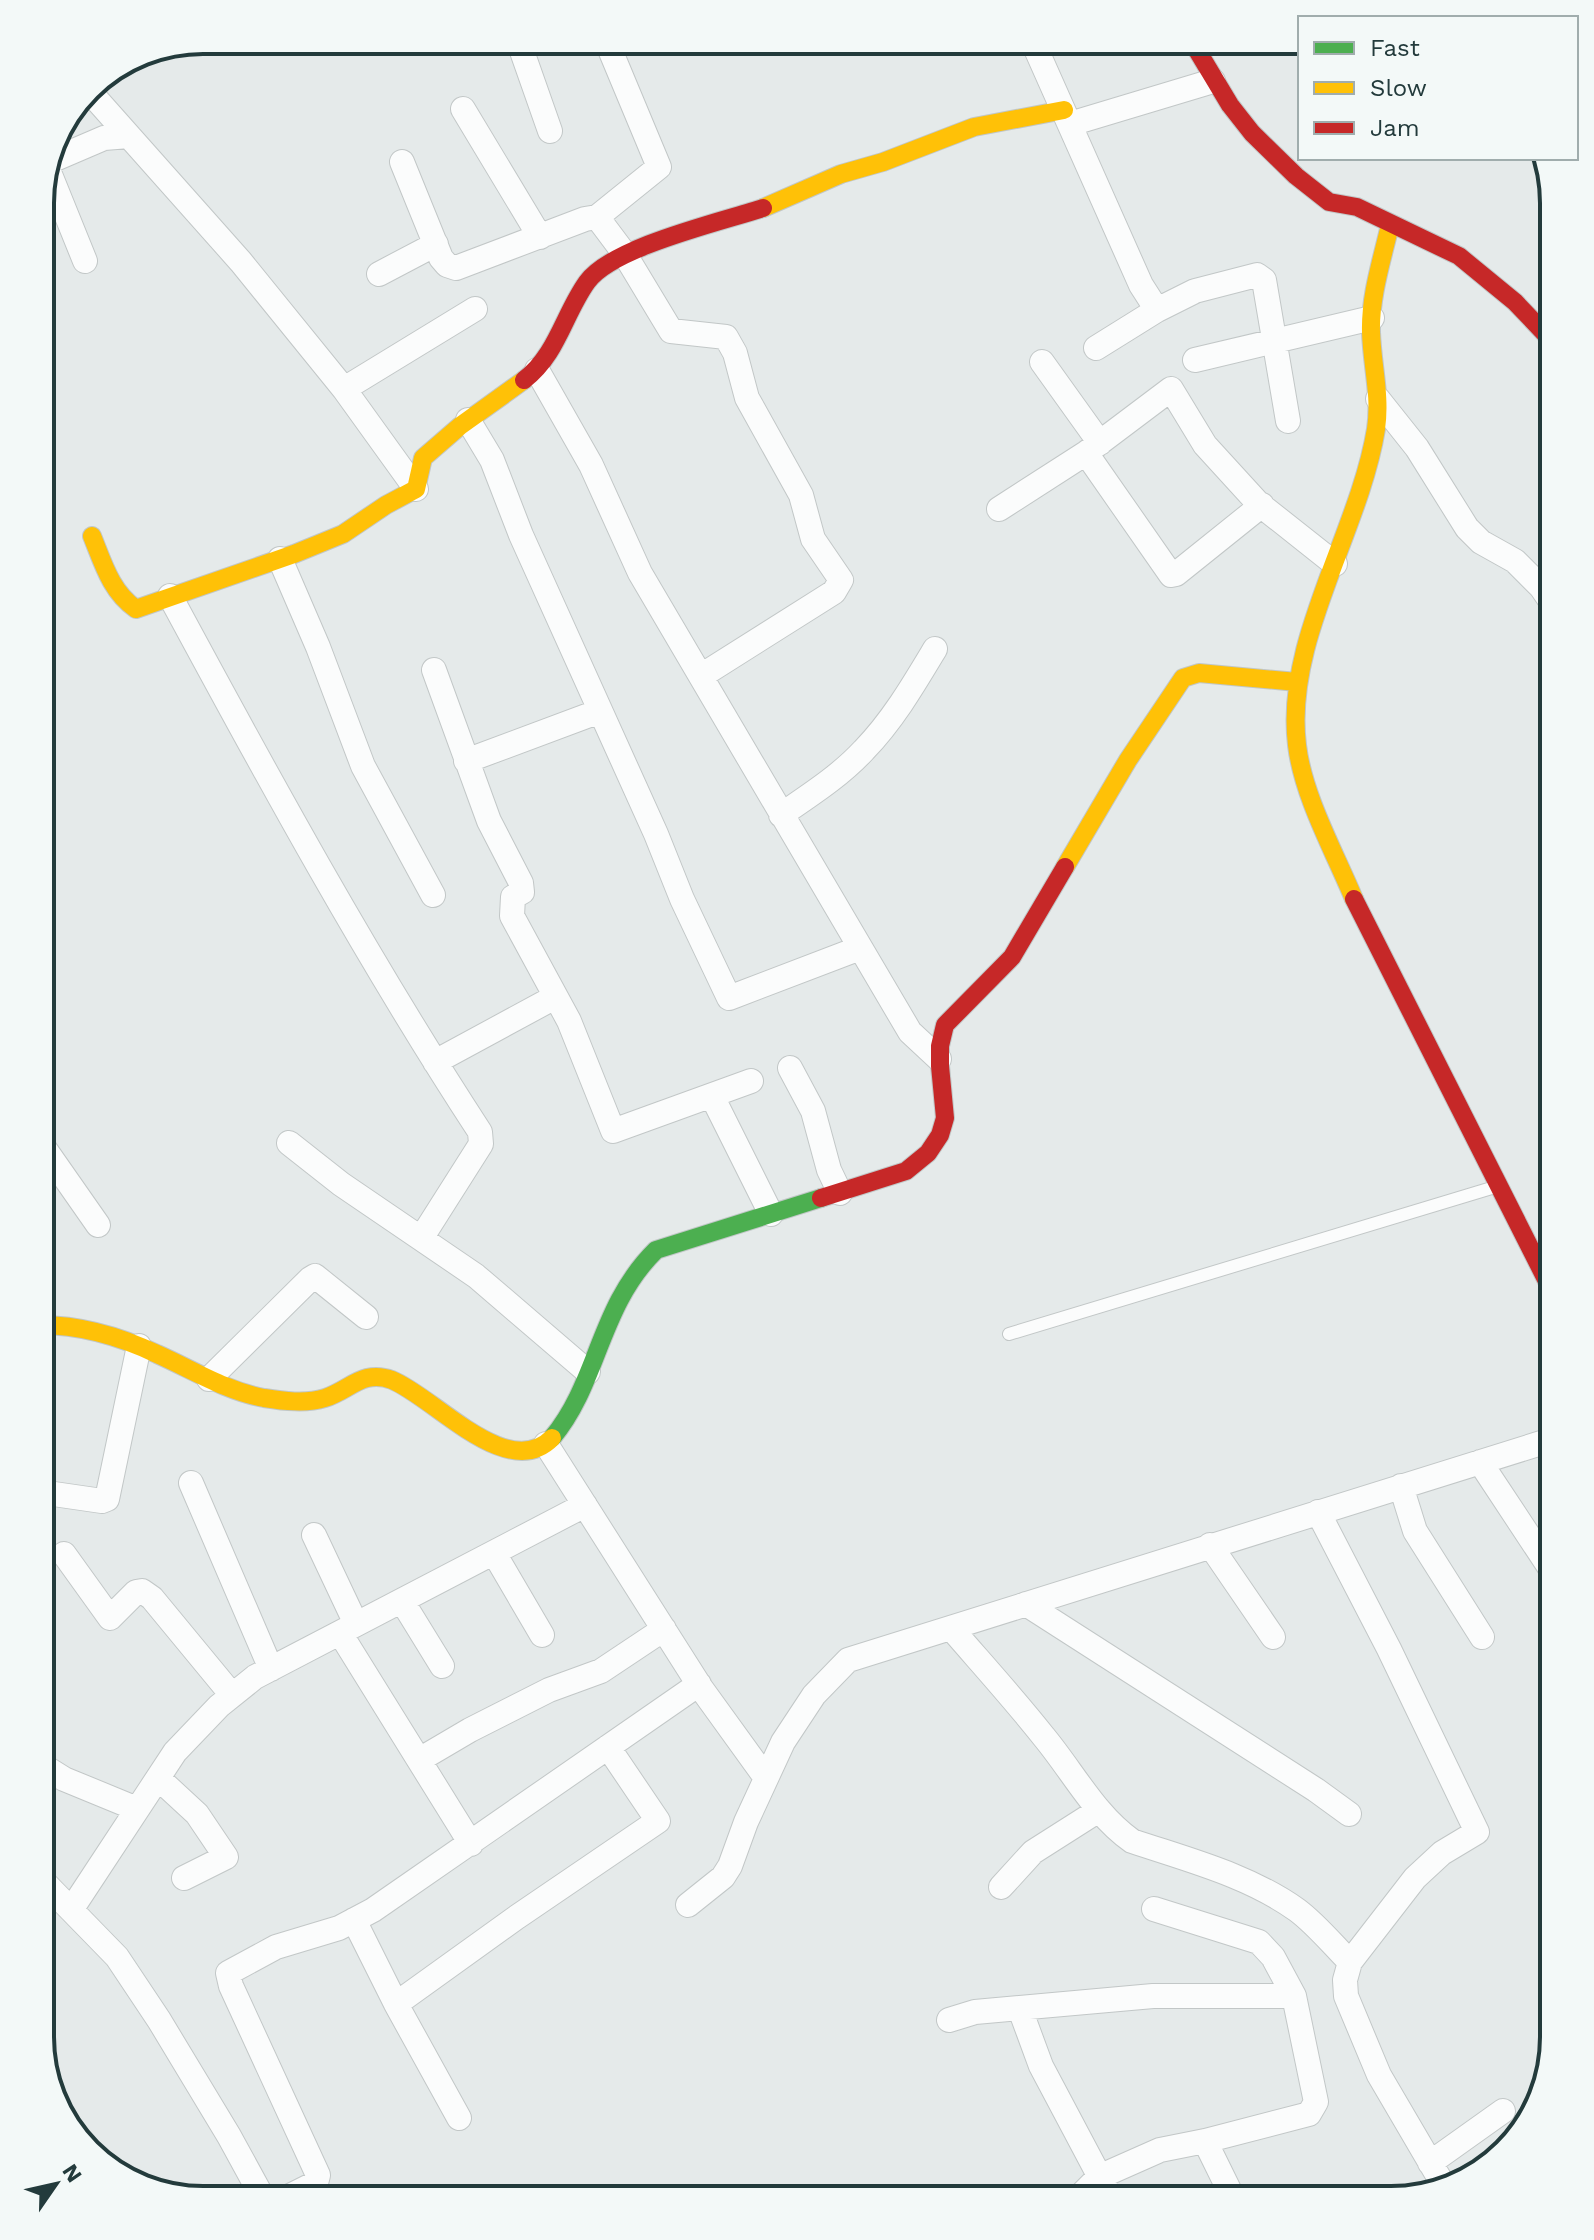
<svg xmlns="http://www.w3.org/2000/svg" width="1594" height="2240" font-family="'Work Sans',sans-serif">
<style>
.lines{fill:none;stroke-linecap:round;stroke-linejoin:round}
.lane-casing{stroke:#c2c7c7;stroke-width:14}
.street-casing{stroke:#c2c7c7;stroke-width:26}
.fast-casing{stroke:#c1c7c7;stroke-width:20}
.slow-casing{stroke:#c1c7c7;stroke-width:20}
.jam-casing{stroke:#c1c7c7;stroke-width:20}
.lane{stroke:#fbfcfc;stroke-width:12}
.street{stroke:#fbfcfc;stroke-width:24}
.fast{stroke:#4caf50;stroke-width:18}
.slow{stroke:#ffc107;stroke-width:18}
.jam{stroke:#c62828;stroke-width:18}
.rim{fill:none;stroke:#233b3c;stroke-width:4}
</style>
<rect width="100%" height="100%" fill="#e5eaea"/>
<g class="lines">
<defs>
<path id="lane" d="M1009,1334L1495,1187"/>
<path id="street" d="M518,40L550,131
M1032,40L1141,285L1157,310
M89,88L97,100L241,262L344,389L416,489
M463,109L540,237
M1070,124L1213,81
M48,162L104,138L129,136
M402,162L441,258L447,265L456,268L585,219L597,217L624,253L671,331L726,337L735,353L747,398L801,495L813,539L841,580L834,592L701,676
M47,167L85,261
M597,217L659,167L606,40
M379,274L436,244
M40,329L43,334
M1096,348L1157,310L1195,291L1257,275L1264,280L1288,421
M1195,360L1372,318
M1042,362L1100,443
M537,370L591,465L640,573L910,1032L939,1059
M344,389L475,309
M1378,399L1417,448L1467,528L1481,542L1515,561L1541,587L1554,606
M468,420L492,460L521,535L656,834L682,899L729,998L860,948
M1086,453L1171,575L1176,574L1262,505
M999,509L1086,453L1171,389L1205,445L1258,503L1335,564
M280,559L318,647L363,766L433,895
M170,596C268,778 367,959 480,1132L481,1144L422,1237
M434,670L489,821L521,883L522,892L513,897L512,916L569,1021L613,1131L751,1081
M466,761L600,711
M781,815C810,795 840,776 864,750C893,720 914,684 935,649
M435,1062L555,997
M790,1068L813,1111L829,1170L840,1193
M712,1096L771,1214
M40,1142L98,1225
M289,1143L341,1184L476,1276L588,1372
M209,1379L310,1279L315,1276L366,1317
M546,1444L701,1688L766,1778
M1480,1462L1554,1574
M191,1483L271,1669
M1401,1486L1415,1531L1482,1637
M40,1492L102,1501L107,1499L139,1346
M1318,1512L1389,1649L1477,1832L1442,1853L1415,1878L1350,1962L1345,1980L1346,1996L1379,2075L1444,2186
M314,1535L356,1624
M1210,1545L1273,1637
M494,1553L542,1635
M64,1554L110,1618L136,1592L142,1591L152,1598L232,1695
M402,1601L442,1666
M1026,1604L1316,1790L1349,1814
M951,1628C982,1664 1014,1699 1044,1737C1073,1772 1095,1815 1132,1841C1188,1860 1248,1875 1297,1910C1316,1924 1333,1945 1350,1962
M340,1633L471,1844
M419,1760L470,1730L549,1690L601,1671L664,1629
M40,1764L64,1779L137,1809
M158,1778L197,1814L226,1857L184,1878
M40,1878L117,1957L159,2020L229,2136L264,2200
M1001,1887L1033,1852L1099,1810
M688,1905L723,1877L730,1866L746,1822L783,1742L814,1695L848,1660L1554,1439
M1154,1909L1259,1942L1273,1957L1294,1996
M71,1910L175,1752L219,1706L255,1677L585,1505
M354,1920L396,2004L459,2118
M396,2004L517,1917L658,1821L608,1747
M1020,2009L1041,2066L1112,2200
M949,2020L975,2012L1153,1996H1294L1316,2102L1309,2114L1205,2141L1160,2150L1099,2177L1076,2200
M1205,2141L1234,2200
M1430,2163L1503,2111
M282,2200L316,2183L318,2175L231,1986L228,1973L276,1947L339,1928L373,1910L699,1684"/>
<path id="fast" d="M552,1438C599,1382 598,1307 656,1250L821,1198"/>
<path id="slow" d="M763,208L841,174L883,162L974,127L1064,110
M92,536C103,563 111,592 136,609L294,554L343,534L386,505L416,489L423,458L460,426L524,380
M1065,867L1128,760L1183,678L1199,673L1297,682
M1354,899C1334,851 1303,796 1297,745C1284,640 1359,533 1376,429C1381,396 1372,365 1371,332C1370,296 1382,260 1390,225
M40,1325C82,1325 119,1336 157,1354C193,1370 226,1391 264,1398C283,1401 306,1404 325,1398C350,1390 363,1369 392,1380C434,1397 508,1483 552,1438"/>
<path id="jam" d="M1191,40L1230,105L1252,133L1296,176L1329,202L1357,207L1459,256L1515,302L1554,343
M524,380C557,355 564,314 587,282C612,247 720,222 763,208
M1354,899L1554,1295
M821,1198L906,1171L928,1153L940,1135L945,1118L940,1066V1046L945,1025L1012,957L1065,867"/>
</defs>
<!-- lane casing -->
<use href="#lane" class="lane-casing"/>
<!-- street casing -->
<use href="#street" class="street-casing"/>
<!-- fast casing -->
<use href="#fast" class="fast-casing"/>
<!-- slow casing -->
<use href="#slow" class="slow-casing"/>
<!-- jam casing -->
<use href="#jam" class="jam-casing"/>
<!-- lane -->
<use href="#lane" class="lane"/>
<!-- street -->
<use href="#street" class="street"/>
<!-- fast -->
<use href="#fast" class="fast"/>
<!-- slow -->
<use href="#slow" class="slow"/>
<!-- jam -->
<use href="#jam" class="jam"/>
</g>
<!-- crop -->
<path d="M0 0H1594V2240H0ZM203 54H1391A149 149 0 0 1 1540 203V2037A149 149 0 0 1 1391 2186H203A149 149 0 0 1 54 2037V203A149 149 0 0 1 203 54Z" fill="#f3f9f8" fill-rule="evenodd"/>
<path class="rim" d="M203 54H1391A149 149 0 0 1 1540 203V2037A149 149 0 0 1 1391 2186H203A149 149 0 0 1 54 2037V203A149 149 0 0 1 203 54Z"/>
<!-- legend -->
<rect x="1298" y="16" width="280" height="144" fill="#f3f9f8" stroke="#a0adad" stroke-width="2"/>
<rect x="1314" y="42" width="40" height="12" fill="#4caf50" stroke="#a0adad" stroke-width="2"/>
<text x="1370" y="56" font-size="24" fill="#233b3c">Fast</text>
<rect x="1314" y="82" width="40" height="12" fill="#ffc107" stroke="#a0adad" stroke-width="2"/>
<text x="1370" y="96" font-size="24" fill="#233b3c">Slow</text>
<rect x="1314" y="122" width="40" height="12" fill="#c62828" stroke="#a0adad" stroke-width="2"/>
<text x="1370" y="136" font-size="24" fill="#233b3c">Jam</text>
<!-- north arrow -->
<g transform="translate(56 2184) rotate(56)" stroke="#f3f9f8" stroke-width="6" paint-order="stroke">
<path d="M0-6L14 30L0 20L-14 30Z" fill="#233b3c"/>
<text y="-12" font-size="22" font-weight="bold" text-anchor="middle" fill="#233b3c">N</text>
</g>
</svg>
